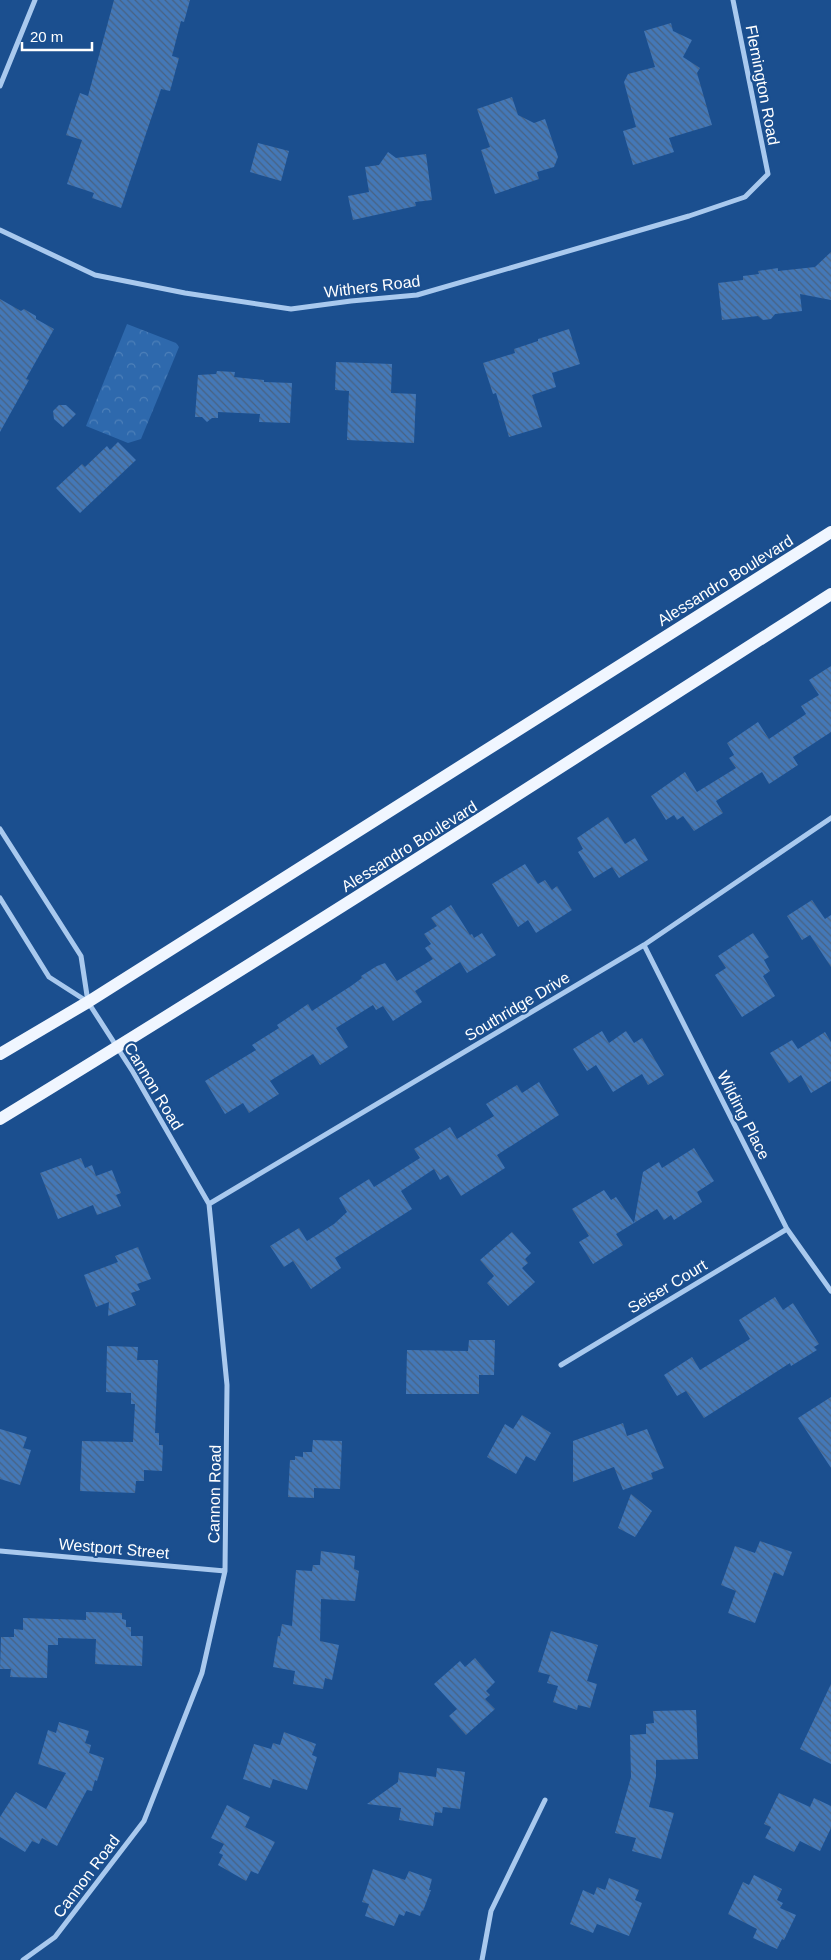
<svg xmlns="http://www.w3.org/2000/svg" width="831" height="1960" font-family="Helvetica,sans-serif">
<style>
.park{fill:url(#park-crowns)}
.building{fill:url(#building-back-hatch)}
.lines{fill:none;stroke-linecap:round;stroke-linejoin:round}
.street{stroke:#a9c9ee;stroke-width:5}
.primary{stroke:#f0f6ff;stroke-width:12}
.labels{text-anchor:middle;stroke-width:4.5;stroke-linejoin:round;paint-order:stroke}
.street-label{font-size:16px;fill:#fff;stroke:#1b4f8f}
</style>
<defs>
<pattern id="park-crowns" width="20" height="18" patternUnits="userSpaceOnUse" patternTransform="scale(1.25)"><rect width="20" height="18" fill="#2e69ad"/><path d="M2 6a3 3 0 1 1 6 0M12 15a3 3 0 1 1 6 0" fill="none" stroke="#4d80b9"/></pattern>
<pattern id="building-back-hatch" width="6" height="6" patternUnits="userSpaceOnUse" patternTransform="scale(1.25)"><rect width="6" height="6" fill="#4478b7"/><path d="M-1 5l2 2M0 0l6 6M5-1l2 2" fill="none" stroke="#486282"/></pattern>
</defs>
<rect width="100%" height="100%" fill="#1b4f8f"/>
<!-- park -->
<path class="park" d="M127,324L176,343L179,347L141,439L128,443L86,426Z"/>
<!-- building -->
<path class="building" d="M114,0H190L184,22L181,21L172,56L179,58L170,91L161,89L121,208L92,198L94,193L67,184L82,140L66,135L80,93L88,96Z
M671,23L673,31L692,40L683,57L700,68L697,73L712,125L669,138L674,152L633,165L623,131L636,127L624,82L628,74L655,67L644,31Z
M512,97L518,115L534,123L545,119L558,157L554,167L537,172L539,179L495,194L481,150L490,147L477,109Z
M258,143L289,151L281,181L250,172Z
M388,152L396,158L426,154L432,200L415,202L416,206L353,220L348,196L369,192L365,167L379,165Z
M831,252V300L800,294L802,311L775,314L771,319L763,320L758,316L722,320L718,283L743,280V276L759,274L758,271L778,268V271L815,267Z
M0,299L21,311L24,309L36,316V319L54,329L26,379L29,380L0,432Z
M569,329L580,364L552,373L556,387L532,395L542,427L509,437L496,393L493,394L483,363L515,353L514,349L538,341V339Z
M336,362L392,364L391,393L416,394L414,443L347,440L349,391L335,390Z
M217,371L235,372L234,377L264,380V382L292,383L290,423L259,422L260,414L218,412V418H212L207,422L202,417H195L198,375L216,374Z
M59,405H66L76,414L63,427L54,419L53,411Z
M118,442L136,460L80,513L56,488L82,464L85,467L107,446L110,450Z
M831,666V732L793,757L798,765L769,784L762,772L716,801L723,813L694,831L683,816L677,820L674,815L666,820L651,796L685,772L697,792L736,768L729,758L734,755L727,743L758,722L769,739L806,714L801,706L819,695L809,680Z
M608,817L625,844L635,838L648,860L619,878L612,867L594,878L578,852L583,849L577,838Z
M525,864L538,884L545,880L552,890L557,886L572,910L536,933L528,920L518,927L492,884Z
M812,900L825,919L831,915V967L810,935L802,940L787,916Z
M451,905L470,935L472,934L474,938L482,933L496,955L467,973L460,962L415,991L422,1002L393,1021L383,1006L376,1010L373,1005L336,1028L348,1047L320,1065L313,1054L270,1081L279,1094L249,1113L243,1103L225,1114L205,1081L256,1050L252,1045L279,1028L277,1025L289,1017L308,1004L312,1011L351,986L362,978L361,976L377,966L385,963L397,981L433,959L425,948L431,944L424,934L437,926L431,918Z
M753,933L769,957L764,960L770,971L763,976L775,996L742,1017L715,975L726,968L718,956Z
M602,1031L609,1043L626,1031L634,1043L642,1038L664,1075L648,1085L642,1074L613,1092L596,1065L587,1071L573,1049Z
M825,1032L831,1042V1081L811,1093L801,1075L789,1083L770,1053L792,1040L798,1049Z
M539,1082L559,1115L497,1155L505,1168L461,1196L448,1175L440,1180L434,1169L401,1191L412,1209L335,1258L341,1268L311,1289L293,1261L284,1267L270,1246L299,1228L307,1241L334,1224L347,1212L339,1198L369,1179L374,1187L420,1158L414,1149L450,1127L457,1139L494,1116L486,1104L517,1085L522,1093Z
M694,1148L714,1181L697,1192L702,1202L674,1220L671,1215L664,1220L657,1209L634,1223L643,1172L659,1162L662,1168Z
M81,1158L85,1168L92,1165L96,1176L112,1170L121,1193L116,1195L121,1206L97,1215L93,1205L58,1219L40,1173Z
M604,1190L611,1200L616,1197L634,1223L616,1234L623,1245L593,1264L579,1242L589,1236L572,1209Z
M512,1232L531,1253L525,1259L528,1263L522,1268L535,1282L508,1306L487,1283L494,1276L480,1260Z
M138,1247L151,1279L137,1284L140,1290L131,1293L136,1305L108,1316L109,1302L96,1307L84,1275L118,1262L115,1256Z
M775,1297L783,1310L793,1303L819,1344L814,1347L817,1350L791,1366L790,1363L704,1418L686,1391L677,1396L664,1375L692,1357L700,1370L750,1339L739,1320Z
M469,1340H495L494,1375H479V1394H406L407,1350L468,1351Z
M107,1346L138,1347L137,1360H158L155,1433H159V1445H163L162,1471L144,1470V1481H136L135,1493L80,1491L82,1441L133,1442L135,1404H131V1393L106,1392Z
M831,1397V1468L798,1418Z
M522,1415L551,1433L535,1461L526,1456L516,1474L487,1457L505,1424L513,1429Z
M623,1423L627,1436L647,1429L664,1468L651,1473L653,1479L623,1490L614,1467L573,1482V1441Z
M0,1429L27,1437L23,1448L31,1450L20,1485L0,1479Z
M313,1440L342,1441L340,1489L314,1488V1498L288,1497L290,1460H295V1456L303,1457V1452H312Z
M631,1494L652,1511L635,1537L618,1528Z
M760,1541L792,1552L783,1576L774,1572L755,1623L728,1613L736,1591L721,1585L735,1546L755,1553Z
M321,1551L355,1556L354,1569L359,1571L355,1601L321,1599L320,1641L339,1645L332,1680L325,1678L323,1689L293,1684L295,1671L273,1667L278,1636H280L282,1624L292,1626L296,1570L312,1571L313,1565H320Z
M86,1612L122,1613V1619L126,1620V1627H131V1636H143L142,1666L95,1664L96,1639L58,1638V1645H48L47,1678L10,1677L11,1669H0L1,1637H14V1629L23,1630V1618L86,1620Z
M551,1631L598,1645L587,1681L597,1684L590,1708L578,1705L577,1710L553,1702L558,1686L547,1683L550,1675L538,1672Z
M475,1658L495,1682L486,1691L490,1695L485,1699L495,1709L466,1735L449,1716L457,1709L434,1684L460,1661L465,1667Z
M831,1684V1764L800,1749Z
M696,1710L698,1759L656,1760V1776L649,1807L674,1813L661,1859L632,1851L636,1838L615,1833L631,1777L630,1735L646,1734V1724L654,1723L653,1711Z
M59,1722L89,1731L85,1743L91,1745L89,1753L104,1758L97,1781L95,1780L92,1791L87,1790L57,1846L42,1838L39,1844L32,1841L25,1852L0,1837V1817L16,1792L46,1809L66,1773L38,1764L48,1730L56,1733Z
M284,1732L316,1744L312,1755L317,1757L307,1790L273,1779L270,1788L243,1779L254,1744L271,1749L273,1743L280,1745Z
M437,1768L465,1772L460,1809L443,1807L442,1813L435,1812L433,1826L399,1820L401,1808L367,1804L398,1782L399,1772L436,1777Z
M779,1793L810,1807L814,1798L831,1806V1828L820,1851L800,1841L794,1852L765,1838L771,1827L764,1824Z
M227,1805L250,1817L245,1827L275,1842L258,1874L251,1871L246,1881L218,1865L223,1855L219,1853L224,1844L211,1838Z
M373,1869L405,1880L409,1871L432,1879L429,1890H431L423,1911L422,1910L420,1916L406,1911L404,1916L399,1914L394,1926L365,1916L369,1904L362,1902Z
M754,1875L782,1889L777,1900L783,1903L780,1908L796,1915L784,1940L782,1939L777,1949L753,1938L757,1929L728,1914L743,1882L749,1885Z
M609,1878L639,1890L635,1900L642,1903L629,1936L597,1924L593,1933L570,1924L583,1890L594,1895L597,1887L605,1890Z"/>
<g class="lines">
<!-- street -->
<path class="street" d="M0,86L35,0
M0,230L95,275L185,293L291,309L351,301L417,295L689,216L745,197L768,174L733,0
M0,829L81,956L88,1002
M0,898L49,977L88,1002L133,1072L209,1204L227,1385L225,1571L202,1673L144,1821L55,1937L23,1960
M644,945L787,1229L831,1291
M209,1204L644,945L831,818
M561,1365L787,1229
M0,1551L225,1571
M482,1960L491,1911L545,1800"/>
<!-- primary -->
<path class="primary" d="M0,1054L88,1002L831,532
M0,1119C280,948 555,771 831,594"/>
</g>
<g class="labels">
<!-- street labels -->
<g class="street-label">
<text transform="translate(763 85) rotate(79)" y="6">Flemington Road</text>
<text transform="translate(372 286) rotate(-7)" y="6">Withers Road</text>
<text transform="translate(725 580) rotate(-32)" y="6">Alessandro Boulevard</text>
<text transform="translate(409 846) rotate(-32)" y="6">Alessandro Boulevard</text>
<text transform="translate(517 1006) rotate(-31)" y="6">Southridge Drive</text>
<text transform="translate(154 1086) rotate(59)" y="6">Cannon Road</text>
<text transform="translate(744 1115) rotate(63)" y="6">Wilding Place</text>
<text transform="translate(667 1286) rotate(-31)" y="6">Seiser Court</text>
<text transform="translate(214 1494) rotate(-89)" y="6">Cannon Road</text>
<text transform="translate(114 1548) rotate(5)" y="6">Westport Street</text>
<text transform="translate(86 1876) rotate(-53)" y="6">Cannon Road</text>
</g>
</g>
<!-- scale -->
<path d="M22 42v8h70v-8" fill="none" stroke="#ffffff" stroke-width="2.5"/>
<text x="30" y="42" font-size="15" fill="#ffffff" stroke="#1b4f8f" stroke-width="4" paint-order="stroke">20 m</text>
</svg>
